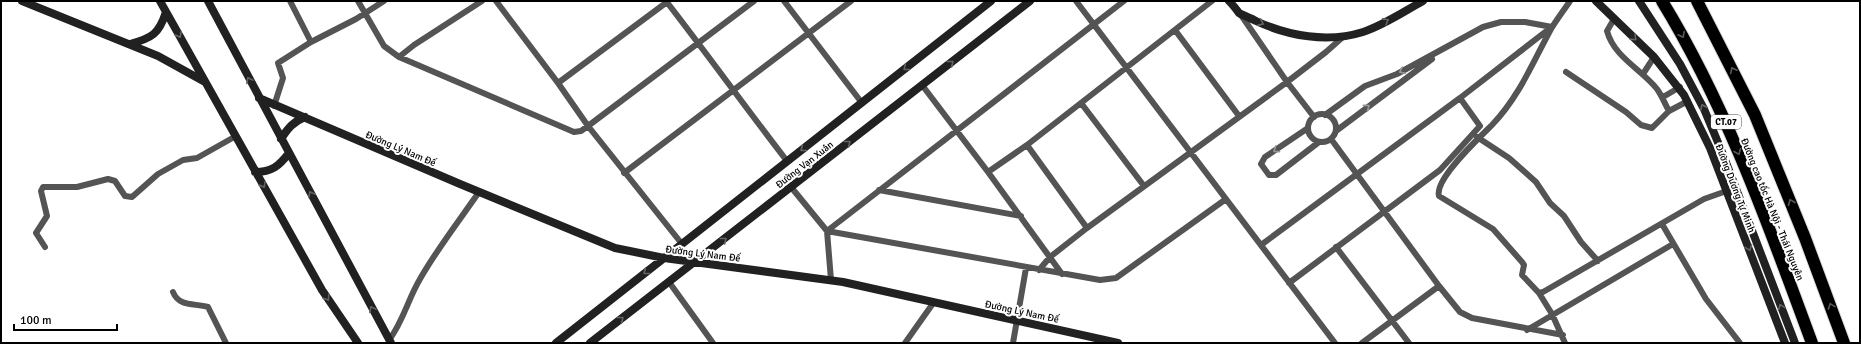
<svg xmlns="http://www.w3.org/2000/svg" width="1861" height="344" font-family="Signika,sans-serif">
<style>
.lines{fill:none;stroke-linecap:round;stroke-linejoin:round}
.highway-casing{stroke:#dbdbdb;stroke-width:14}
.street{stroke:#545454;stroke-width:6}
.secondary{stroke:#212121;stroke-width:8}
.highway{stroke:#000;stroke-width:12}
.oneway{stroke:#646464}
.oneway2{stroke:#595959}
.oneway3{stroke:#989898}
.labels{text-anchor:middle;stroke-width:4;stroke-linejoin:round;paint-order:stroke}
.shield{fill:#fff;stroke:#4c4c4c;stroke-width:1}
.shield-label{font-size:9px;font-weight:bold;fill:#000}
.street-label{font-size:10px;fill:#000;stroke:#fff}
</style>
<rect width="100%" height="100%" fill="#fff"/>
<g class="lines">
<defs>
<path id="highway" d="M1662,1C1727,107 1769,227 1812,343
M1697,1L1755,115L1805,238L1844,343"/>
</defs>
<!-- highway casing -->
<use href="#highway" class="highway-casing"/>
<!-- street -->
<path class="street" d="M290,1L311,42
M358,1L384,46L399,57L574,132L581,131L588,126L754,1
M496,1L558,83L588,126L682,244
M666,1C707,54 746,108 787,161
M784,1L862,103
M1076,1L1335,343
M1570,1C1564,10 1557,19 1551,29C1533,62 1519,97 1492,125C1480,137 1434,179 1439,196L1493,229L1522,262L1524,265L1522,275L1539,293L1543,292L1704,199L1735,188
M1241,15L1287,82L1314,117
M1614,19L1607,31C1614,57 1641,69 1657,89C1662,96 1665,104 1669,111
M1175,30L1239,116
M399,57L414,45L482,1
M1566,72L1626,112L1641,125L1652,128L1669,111L1688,101
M1643,74L1654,57
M558,83L667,2
M922,85L988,172L1062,274
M1663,97L1680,87
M1081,103L1144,186
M274,106L283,78L278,63L311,42L356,19L384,1
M1308 128a14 14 0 1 1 28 0a14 14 0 1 1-28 0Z
M1325,115L1365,86L1397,74L1483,27L1501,22H1525L1552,27
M1308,128L1265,157L1261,164L1269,175H1276L1319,142
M1336,131L1432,59
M1477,137L1509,158L1536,182L1550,203L1564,216L1581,242L1598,261
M1331,139L1439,286L1460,312L1472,318L1563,335
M1027,145L1087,228
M988,172L1027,145L1212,1
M624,173L851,1
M791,187L827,231L1100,280L1116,278L1226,199
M879,190L1021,216
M1662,224L1706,299L1740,343
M1261,245L1460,98L1549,29
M45,247L36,233L47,216L41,191L43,187H77L108,179L115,181L125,196L132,197L158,174L183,160L197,158L236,136
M1336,247L1409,343
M1039,270L1050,257L1087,228L1287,82L1326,52L1344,36
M831,280L827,231L1124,1
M669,282L713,343
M1289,283L1440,170L1480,126L1460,98
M173,292C179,307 194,303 208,307L226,343
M1539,293L1552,314L1565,343
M1527,330L1673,244
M389,340C403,322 408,299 420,279C437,249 459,221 479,192
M905,343L934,302
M1013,343L1026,268
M1362,343L1439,286"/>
<!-- secondary -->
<path class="secondary" d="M22,1L158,56L205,82
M160,1L322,290L358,343
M208,1L391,343
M1229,1C1233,5 1236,9 1239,13C1244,16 1251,18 1256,21C1288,36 1328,43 1363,32C1384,25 1403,12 1423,1
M1596,1L1654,57L1684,95L1710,148L1785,343
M1639,1L1680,64L1704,109L1722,152L1795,343
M130,44C152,38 159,34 166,12
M259,98L460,184L615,248L664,258L843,282L1118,343
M281,139C288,128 293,122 305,117
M255,172C272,172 279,166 289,153
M556,343L991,1
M590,343L1030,1"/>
<!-- highway -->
<use href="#highway" class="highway"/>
</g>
<!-- one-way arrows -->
<defs><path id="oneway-chevron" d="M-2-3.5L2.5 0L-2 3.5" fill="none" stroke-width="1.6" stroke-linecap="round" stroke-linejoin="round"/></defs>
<g class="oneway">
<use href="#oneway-chevron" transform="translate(1386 21) rotate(-29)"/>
<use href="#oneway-chevron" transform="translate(1261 23) rotate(24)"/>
<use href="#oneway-chevron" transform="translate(179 35) rotate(61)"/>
<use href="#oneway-chevron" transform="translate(1634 38) rotate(44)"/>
<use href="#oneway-chevron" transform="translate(951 63) rotate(-38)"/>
<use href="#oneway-chevron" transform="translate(906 68) rotate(142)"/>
<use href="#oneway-chevron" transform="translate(249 80) rotate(-118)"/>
<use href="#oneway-chevron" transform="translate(1703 107) rotate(-115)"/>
<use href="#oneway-chevron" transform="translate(848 143) rotate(-38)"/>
<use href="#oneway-chevron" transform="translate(803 149) rotate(142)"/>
<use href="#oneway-chevron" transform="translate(263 185) rotate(61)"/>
<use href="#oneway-chevron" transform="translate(311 194) rotate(-118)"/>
<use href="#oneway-chevron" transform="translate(724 240) rotate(-38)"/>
<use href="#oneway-chevron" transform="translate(1749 248) rotate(69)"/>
<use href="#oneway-chevron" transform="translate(646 272) rotate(142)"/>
<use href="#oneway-chevron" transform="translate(327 298) rotate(56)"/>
<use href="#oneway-chevron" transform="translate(1781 307) rotate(-111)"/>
<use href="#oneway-chevron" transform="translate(372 309) rotate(-118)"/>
<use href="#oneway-chevron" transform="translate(621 319) rotate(-38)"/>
</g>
<g class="oneway2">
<use href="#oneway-chevron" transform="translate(1682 35) rotate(63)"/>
<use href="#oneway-chevron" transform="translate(1733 70) rotate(-117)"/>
<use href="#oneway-chevron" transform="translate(1738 152) rotate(68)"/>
<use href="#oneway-chevron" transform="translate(1791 202) rotate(-112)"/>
<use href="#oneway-chevron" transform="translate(1831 306) rotate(-110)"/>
</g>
<g class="oneway3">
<use href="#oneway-chevron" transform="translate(1402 71) rotate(153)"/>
<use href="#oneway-chevron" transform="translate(1367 107) rotate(-37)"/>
<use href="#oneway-chevron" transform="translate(1276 150) rotate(146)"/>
</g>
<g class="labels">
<!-- shield labels -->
<rect class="shield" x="1711" y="115" width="30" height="14" rx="3"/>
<g class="shield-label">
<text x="1726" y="125">CT.07</text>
</g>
<!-- street labels -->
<g class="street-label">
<text transform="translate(401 148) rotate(23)" y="4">Đường Lý Nam Đế</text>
<text transform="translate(804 164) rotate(-38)" y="4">Đường Vạn Xuân</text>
<text transform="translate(1736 188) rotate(69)" y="4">Đường Dương Tự Minh</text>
<text transform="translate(1773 209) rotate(68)" y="4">Đường cao tốc Hà Nội - Thái Nguyên</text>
<text transform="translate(703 253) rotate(7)" y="4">Đường Lý Nam Đế</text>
<text transform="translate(1022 311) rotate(12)" y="4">Đường Lý Nam Đế</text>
</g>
</g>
<!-- border -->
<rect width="1861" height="344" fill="none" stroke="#000000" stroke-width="4"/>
<!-- scale -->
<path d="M14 324v6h103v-6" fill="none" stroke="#000000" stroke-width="2"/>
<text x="20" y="324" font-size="12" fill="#000000" stroke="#ffffff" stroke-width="3" paint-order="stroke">100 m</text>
</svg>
